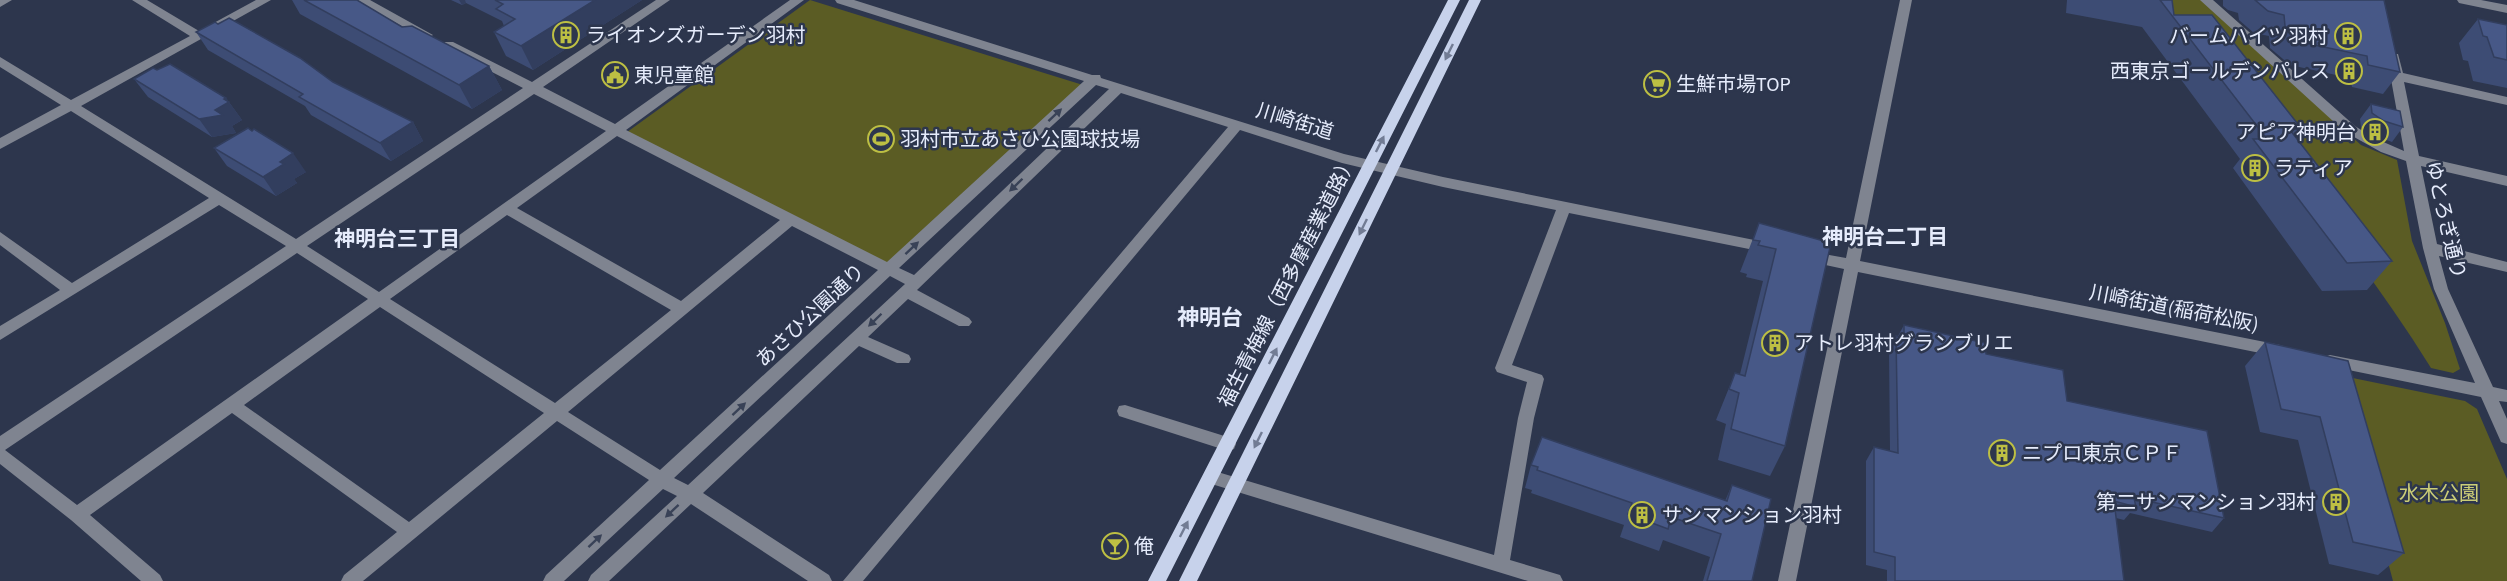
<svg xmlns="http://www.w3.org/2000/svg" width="2507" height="581" font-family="'Source Sans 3','Noto Sans JP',sans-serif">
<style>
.green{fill:#5b5c24}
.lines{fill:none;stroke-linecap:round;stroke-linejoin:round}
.minor{fill:#7f8490;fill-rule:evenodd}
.major{fill:#c7d2eb;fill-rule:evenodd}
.wall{fill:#3d4c74}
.shaded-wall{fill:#323e5e}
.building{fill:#475887;stroke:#323e5e;stroke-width:1.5}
.oneway{fill:#727c94}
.oneway2{fill:#394257}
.labels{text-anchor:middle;stroke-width:5;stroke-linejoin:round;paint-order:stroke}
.poi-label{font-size:20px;fill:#e6ecfc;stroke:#2d364d;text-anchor:start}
.street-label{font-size:20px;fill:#e6ecfc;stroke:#2d364d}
.park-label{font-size:20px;fill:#cbcd77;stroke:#2d364d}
.neighbourhood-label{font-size:21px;font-weight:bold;fill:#e6ecfc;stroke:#2d364d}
.quarter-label{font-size:22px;font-weight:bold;fill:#e6ecfc;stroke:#2d364d}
</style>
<rect width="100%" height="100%" fill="#2d364d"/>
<!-- green -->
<path class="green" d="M810,0L1083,85L893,267L623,135Z
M2147,0H2201L2361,145L2397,160L2412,241L2445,323L2460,369L2453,373L2431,368C2349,236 2246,120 2147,0Z
M2338,375L2465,401L2477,409L2507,479V581H2393Z"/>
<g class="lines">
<!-- minor -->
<path class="minor" d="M0,0H12L0,7Z
M132,0H147L199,31L256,0H271L81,106L296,239L523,88L445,48L443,45L445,42H453L532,82L656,0H670L543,87L615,124L790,0H804L626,130L887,262L1084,81L837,3L835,0H854L1092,75H1100L1101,78L1344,154L1443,177L1769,243L1776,248L1769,253L1569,213L1512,365L1542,375L1544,379L1534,418L1510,560L1560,575L1563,581H1528L1205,482L1203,477L1205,472L1211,470L1494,555L1518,418L1527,382L1497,372L1495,368L1556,210L1443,187L1342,163L1240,130L863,581H843L1228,127L1121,93L917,290L969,318L972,322L969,326H959L908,299L868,337L909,355L911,359L909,363H897L859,346L703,493L829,575L832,581H808L691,504L609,581H588L591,575L677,496L663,489L564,581H543L546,575L649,480L557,421L363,581H341L344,575L397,532L232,413L90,515L160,575L163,581H141L71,520L0,464V436L286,246L219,205L0,340V326L60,290L0,245V232L72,283L209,198L71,111L0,149V138L61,105L0,67V57L71,100L190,36ZM1096,85L1109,89L914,275L899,268ZM534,94L606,131L379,292L307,246ZM617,136L780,220L681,301L517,208ZM507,215L671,310L555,403L390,299ZM792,226L878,270L660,470L568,412ZM297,253L368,299L77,505L5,450ZM890,276L905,284L688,485L674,478ZM380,307L544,413L409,522L244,405Z
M355,0H370L433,35L427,39L423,38Z
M1900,0H1912L1860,261L2280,345L2286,347L2288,351L2286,355L2280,357L1858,272L1796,581H1778L1844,269L1807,261L1800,256L1807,251L1846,258Z
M2200,0H2213L2355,126L2372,137L2404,151L2387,57L2388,54H2398L2403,73L2507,97V105L2404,82L2419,156L2507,176V186L2421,166L2437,244L2507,262V272L2439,256L2448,289L2493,387L2507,390V402L2499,401L2507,419V444L2501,442L2481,397L2324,365L2322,361L2324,357L2330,355L2475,383L2434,289L2423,248L2406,161L2381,152L2345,132Z
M2457,0H2481L2507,5V13L2459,3Z
M1125,405L1234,439L1236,444L1234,449L1228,451L1119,416L1117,411L1119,406Z"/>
<!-- major -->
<path class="major" d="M1448,0H1460L1166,581H1148Z
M1469,0H1481L1197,581H1179Z"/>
</g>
<!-- wall -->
<path class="wall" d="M292,0H357L402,27L489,66L502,90L472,109L300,14Z
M451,0H642L533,70L506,56L494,32L504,26L502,21L466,3L462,5Z
M2067,0H2172L2174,15L2301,128L2295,136L2392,261L2367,290L2322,291L2233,168L2240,159L2142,27L2066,13Z
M2223,0H2382L2400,72L2383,94L2352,87L2350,78L2290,65L2270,48L2269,36L2254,33L2239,20L2238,13L2228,10L2223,6Z
M2478,19L2507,25V88L2473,81L2468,61L2463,60L2459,43Z
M218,24L413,122L423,141L391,161L311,115L305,106L208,50L196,32Z
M134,79L226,98L242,120L232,126L236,133L212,137L148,97Z
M2371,104L2403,127L2392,142L2373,135L2361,127L2360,119Z
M214,148L306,172L294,179L297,183L276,196L227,166Z
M1759,223L1831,243L1785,446L1770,476L1718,460L1726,424L1716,420L1735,373L1740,374L1763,281L1746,277L1747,274L1740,272Z
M1904,325L1986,354L2067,401L2224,518L2212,532L2130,513L2124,520L2116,518L2124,581H1887V570L1866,565V461L1874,447L1890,451L1889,350L1896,336H1898Z
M2265,342L2348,361L2404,553L2378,575L2329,564L2298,440L2260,432L2245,366Z
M1531,465L1725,501L1732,485L1752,581H1703L1710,557L1663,540L1659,551L1620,537L1624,525L1531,493L1532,490L1525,488Z"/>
<!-- shaded-wall -->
<path class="shaded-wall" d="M459,0H465L466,3L462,5Z
M595,0H642L533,70L521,46Z
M489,66L502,90L472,109L459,85Z
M226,98L242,120L232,126L236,133L212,137L199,119L215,110Z
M413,122L423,141L391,161L380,143Z
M293,153L306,172L294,179L297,183L276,196L263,177L280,162Z"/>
<!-- building -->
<path class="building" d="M304,0H357L402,27L412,26L489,66L459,85Z
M495,0H595L521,46L494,32L515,19L496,9L503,4Z
M2160,0H2172L2174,15H2212L2301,128L2290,130L2392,261L2347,263L2253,139H2267Z
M2255,0H2384L2400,72L2368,65L2367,56L2305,43L2285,26L2284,15L2268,11Z
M229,18L300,58L333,82L413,122L380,143L299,97L303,94L196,32L215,22L218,24Z
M2478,19L2507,25V60L2494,57L2487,37L2483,36Z
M170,64L226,98L224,99L229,102L215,110L223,115L199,119L134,79L153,68L157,70Z
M2371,104L2400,111L2403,127L2384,121L2372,113Z
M248,128L252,131L254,129L293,153L280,162L284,164L263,177L214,148Z
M1759,223L1831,243L1785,446L1731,429L1739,393L1729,389L1735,373L1745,376L1776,249L1758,245L1760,241L1753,240Z
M1904,325L1985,343L1986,354L2063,370L2067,401L2207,431L2224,518L2134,498L2136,507L2114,501L2124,581H1895V557L1874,552V447L1898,453L1896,336L1904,338Z
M2265,342L2348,361L2404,553L2353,542L2320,417L2281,409Z
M1542,437L1727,501L1732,485L1771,499L1752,581H1707L1721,534L1671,517L1668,529L1628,514L1632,503L1537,470L1538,467L1531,465Z"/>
<!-- one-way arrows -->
<defs><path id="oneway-solid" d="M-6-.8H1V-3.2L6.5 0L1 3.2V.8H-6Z" transform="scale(1.5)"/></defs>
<g class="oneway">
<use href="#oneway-solid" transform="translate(1449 52) rotate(116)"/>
<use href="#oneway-solid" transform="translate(1380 144) rotate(-63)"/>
<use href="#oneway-solid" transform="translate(1363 227) rotate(116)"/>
<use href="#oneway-solid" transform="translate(1273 356) rotate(-63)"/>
<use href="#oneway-solid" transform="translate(1258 440) rotate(116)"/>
<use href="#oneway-solid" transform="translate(1184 529) rotate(-63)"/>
</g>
<g class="oneway2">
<use href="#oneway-solid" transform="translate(1055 115) rotate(-43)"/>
<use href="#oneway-solid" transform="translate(1016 185) rotate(136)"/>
<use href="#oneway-solid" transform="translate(912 248) rotate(-43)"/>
<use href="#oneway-solid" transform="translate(875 320) rotate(136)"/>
<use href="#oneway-solid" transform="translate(739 409) rotate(-43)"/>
<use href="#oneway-solid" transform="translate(672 511) rotate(137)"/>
<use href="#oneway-solid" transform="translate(595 541) rotate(-43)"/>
</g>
<!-- icons -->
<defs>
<symbol id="building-ring" viewBox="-11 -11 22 22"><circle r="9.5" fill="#2d364d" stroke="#bdbf43" stroke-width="1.5"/><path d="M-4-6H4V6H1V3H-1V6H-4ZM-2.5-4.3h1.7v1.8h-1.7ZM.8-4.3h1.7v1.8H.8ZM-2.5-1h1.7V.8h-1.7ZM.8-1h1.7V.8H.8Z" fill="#bdbf43"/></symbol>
<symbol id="civic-ring" viewBox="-11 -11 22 22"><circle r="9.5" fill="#2d364d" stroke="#bdbf43" stroke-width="1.5"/><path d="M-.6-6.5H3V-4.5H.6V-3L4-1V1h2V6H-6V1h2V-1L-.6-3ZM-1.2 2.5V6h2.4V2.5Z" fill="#bdbf43"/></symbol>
<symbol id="supermarket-ring" viewBox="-11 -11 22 22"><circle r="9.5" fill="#2d364d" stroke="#bdbf43" stroke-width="1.5"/><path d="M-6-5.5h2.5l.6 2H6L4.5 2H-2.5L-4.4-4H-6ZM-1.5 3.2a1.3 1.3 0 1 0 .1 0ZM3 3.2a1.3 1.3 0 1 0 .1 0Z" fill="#bdbf43"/></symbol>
<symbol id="stadium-ring" viewBox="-11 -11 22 22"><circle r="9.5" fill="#2d364d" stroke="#bdbf43" stroke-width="1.5"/><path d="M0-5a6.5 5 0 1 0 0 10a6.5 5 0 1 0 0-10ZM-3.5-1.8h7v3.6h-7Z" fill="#bdbf43"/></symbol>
<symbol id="bar-ring" viewBox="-11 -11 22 22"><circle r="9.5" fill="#2d364d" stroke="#bdbf43" stroke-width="1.5"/><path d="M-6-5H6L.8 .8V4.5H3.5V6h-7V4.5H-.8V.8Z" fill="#bdbf43"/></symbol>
</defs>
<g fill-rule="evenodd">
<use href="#building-ring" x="551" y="20" width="30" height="30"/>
<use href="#building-ring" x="2333" y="21" width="30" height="30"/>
<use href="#building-ring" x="2334" y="56" width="30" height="30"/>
<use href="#civic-ring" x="600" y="60" width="30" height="30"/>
<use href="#supermarket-ring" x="1642" y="69" width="30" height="30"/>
<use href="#building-ring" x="2360" y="117" width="30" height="30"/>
<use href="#stadium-ring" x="866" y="124" width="30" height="30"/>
<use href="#building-ring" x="2240" y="153" width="30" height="30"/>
<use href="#building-ring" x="1760" y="328" width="30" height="30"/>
<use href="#building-ring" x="1987" y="438" width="30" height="30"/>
<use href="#building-ring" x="2321" y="487" width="30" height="30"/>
<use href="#building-ring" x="1627" y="500" width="30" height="30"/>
<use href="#bar-ring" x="1100" y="531" width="30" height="30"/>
</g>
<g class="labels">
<!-- poi labels -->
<g class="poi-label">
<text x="586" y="42">ライオンズガーデン羽村</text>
<text x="2328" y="43" text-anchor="end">バームハイツ羽村</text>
<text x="2330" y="78" text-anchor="end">西東京ゴールデンパレス</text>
<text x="634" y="82">東児童館</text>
<text x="1676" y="91">生鮮市場TOP</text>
<text x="2356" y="139" text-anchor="end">アピア神明台</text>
<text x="900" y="146">羽村市立あさひ公園球技場</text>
<text x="2274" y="175">ラティア</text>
<text x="1794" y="350">アトレ羽村グランブリエ</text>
<text x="2022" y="460">ニプロ東京ＣＰＦ</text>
<text x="2316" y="509" text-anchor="end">第二サンマンション羽村</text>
<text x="1662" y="522">サンマンション羽村</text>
<text x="1134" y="553">俺</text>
</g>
<!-- street labels -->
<g class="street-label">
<text transform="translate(1295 121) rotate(17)" y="7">川崎街道</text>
<text transform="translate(2446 220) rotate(77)" y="7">ゆとろぎ通り</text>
<text transform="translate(1287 281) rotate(-63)" y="7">福生青梅線（西多摩産業道路）</text>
<text transform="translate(2174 308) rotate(11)" y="7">川崎街道(稲荷松阪)</text>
<text transform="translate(810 315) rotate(-43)" y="7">あさひ公園通り</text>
</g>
<!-- park labels -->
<g class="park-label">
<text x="2439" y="500">水木公園</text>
</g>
<!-- neighbourhood labels -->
<g class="neighbourhood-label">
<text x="1885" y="244">神明台二丁目</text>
<text x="397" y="246">神明台三丁目</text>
</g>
<!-- quarter labels -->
<g class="quarter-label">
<text x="1210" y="325">神明台</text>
</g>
</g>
</svg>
